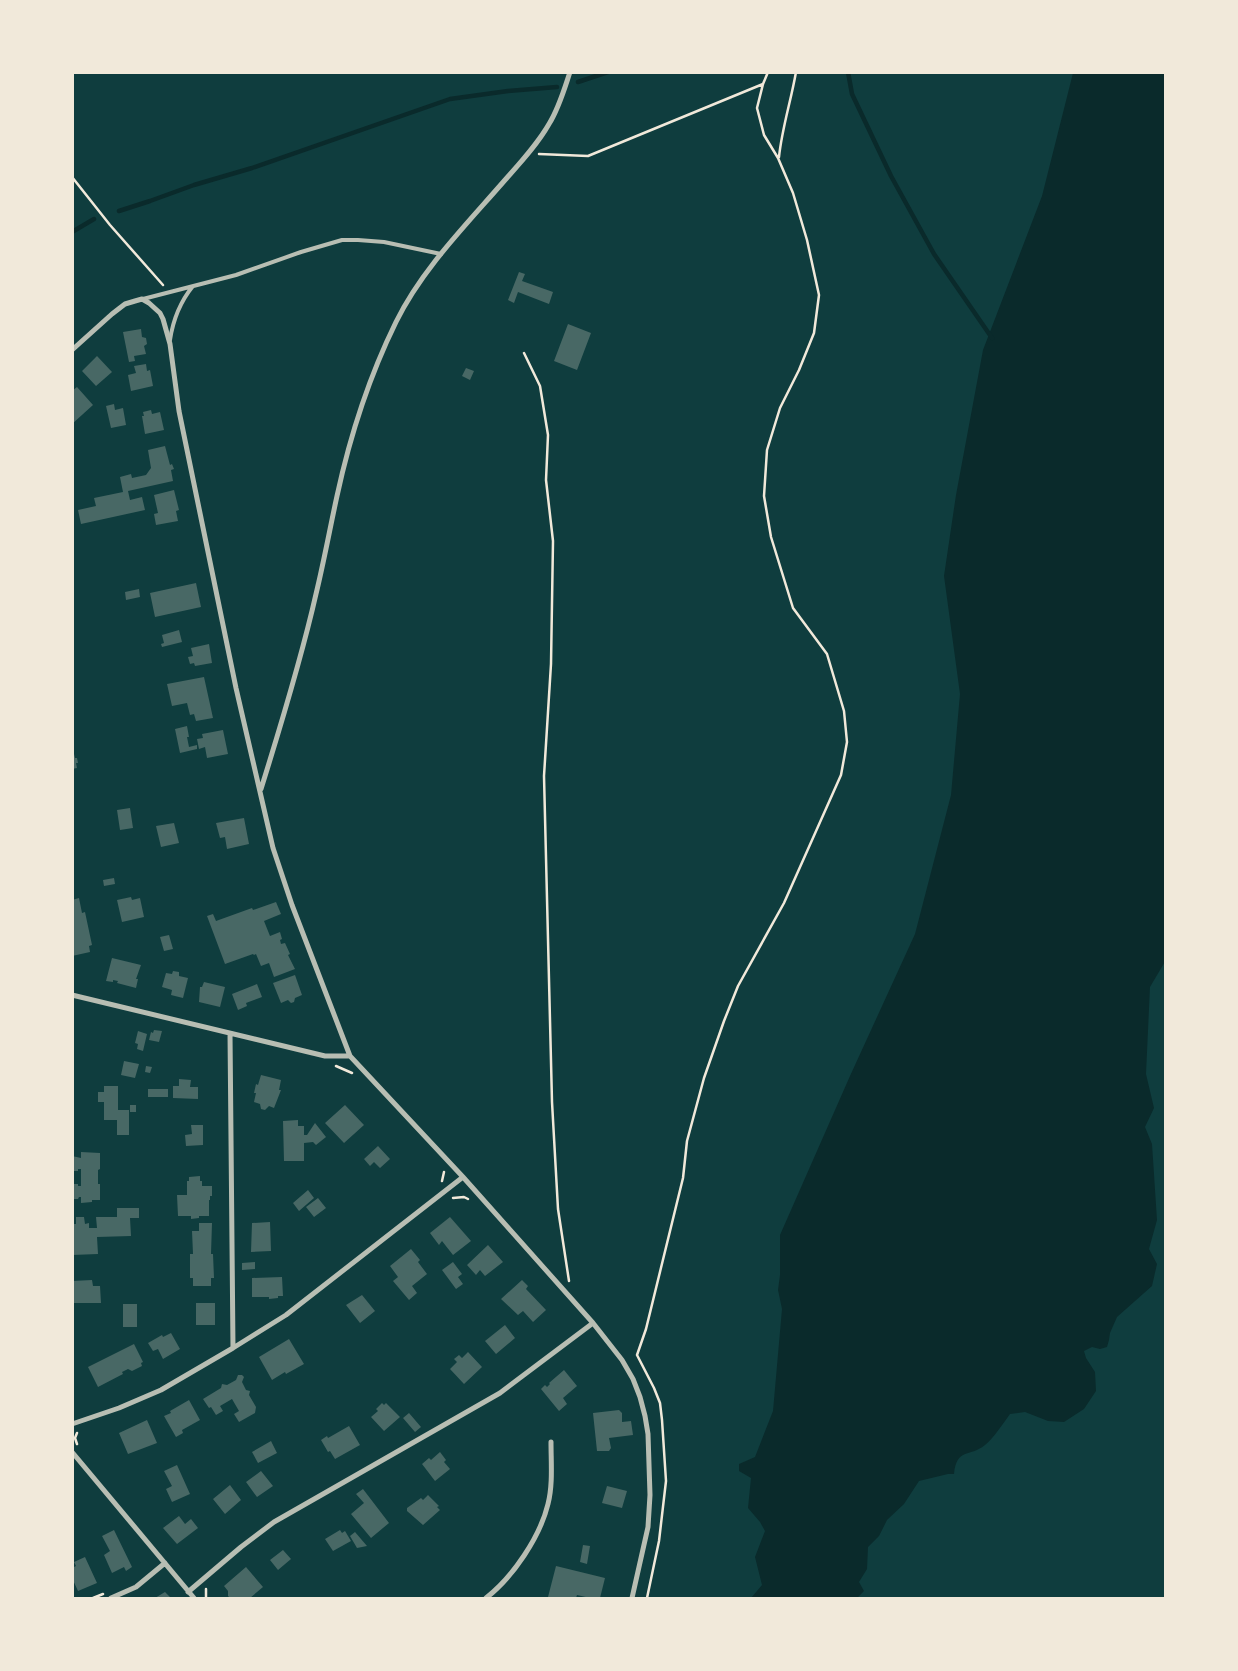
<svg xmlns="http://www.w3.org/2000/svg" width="1238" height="1671" font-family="Helvetica,sans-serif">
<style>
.water{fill:#0a2a2b}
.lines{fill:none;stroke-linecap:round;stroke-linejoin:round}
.stream{stroke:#0a2a2b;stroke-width:4.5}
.building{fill:#486865}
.path{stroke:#f1e9da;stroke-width:2.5}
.service{stroke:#b8beb3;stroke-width:4}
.minor{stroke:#b8beb3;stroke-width:5}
</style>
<rect width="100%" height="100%" fill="#0f3d3e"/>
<!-- water -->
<path class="water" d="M1073,73H1165L1166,960L1150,987L1146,1074L1154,1108L1145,1127L1152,1144L1157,1220L1149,1249L1157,1264L1152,1286L1117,1317L1110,1333L1109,1340L1107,1347L1100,1349L1092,1347L1084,1351L1086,1358L1095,1372L1096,1391L1084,1409L1064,1422L1048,1421L1025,1412L1010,1414C1004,1422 993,1439 985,1445C969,1458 957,1447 954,1474H948L919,1481L904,1504L887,1520L879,1536L868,1547L867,1569L859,1582L864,1591L857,1598H751L762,1585L755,1557L765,1531L760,1522L748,1508L751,1478L739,1471V1464L755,1457L773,1411L782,1309L778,1290L780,1275V1235L850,1076L915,934L951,795L960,694L944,576L956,495L983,350L1042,196Z"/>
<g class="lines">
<!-- stream -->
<path class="stream" d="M848,72L852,94L891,176L934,254L992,338
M578,82L608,72
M119,211L150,201L194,185L252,168L450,99L508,91L557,87
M72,232L94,219"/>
</g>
<!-- building -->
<path class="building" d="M519,272L525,274L522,281L553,292L549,304L518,292L514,303L508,300Z
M568,324L591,333L577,370L554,361Z
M141,329L142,337L146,338L147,344L144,346L146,354L134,356L135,361L129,362L123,332Z
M97,356L112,372L96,386L82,371Z
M146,364L147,371L150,370L153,386L131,391L128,375L136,373L134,366Z
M466,368L474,371L470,380L462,376Z
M77,387L93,405L72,424V391Z
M114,404L115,410L123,408L126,425L111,428L106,406Z
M151,410L152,414L160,412L164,430L145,434L142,416H144L143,412Z
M165,446L170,465L172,464L174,469L171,470L173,481L128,491L130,500L142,497L145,510L81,524L78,510L96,506L94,498L123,492L120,477L131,474L132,478L146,475L151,468L148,450Z
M174,490L179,510L176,511L178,521L156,525L154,514L158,513L154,495Z
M196,583L201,607L155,617L150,593Z
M139,589L140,597L126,600L125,592Z
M179,630L182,642L162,647L161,644L164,643L162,635Z
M209,644L212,663L195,666L194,663L190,664L188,657L193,656L191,648Z
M204,677L213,718L196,721L194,714L190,715L187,703L172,706L167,684Z
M187,726L189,737H187L189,747L197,745V749L180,753L175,729Z
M223,730L228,754L207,758L205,747L199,749L197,739L203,738L202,734Z
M72,754H74L75,758H77L78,763H76L77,768L72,769Z
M130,808L133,828L120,830L117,810Z
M244,818L249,844L227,849L225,837L220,838L216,823Z
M174,823L179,843L161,847L156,826Z
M114,878L115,884L104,886L103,880Z
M131,897L132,900L140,898L144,917L122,922L117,900Z
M79,898L82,913L85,912L92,945L89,946L90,952L72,956V900Z
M276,902L281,914L264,921L270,936L280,932L282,939L280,940L281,944L285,943L290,954L288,955L295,969L274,977L269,963L261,966L256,954L254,955L253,954L225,964L207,916L213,914L216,921L252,908L253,910Z
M169,935L173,949L164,951L160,937Z
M112,958L141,965L136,979H138L136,988L117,983L118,981L113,980V982L106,981Z
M173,971L179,972V976L188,978L183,998L171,995L172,990L162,987L166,973L172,974Z
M295,975L302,995L295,998L294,1002L291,1003L288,1000L281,1003L273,983Z
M204,982L225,987L220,1007L199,1002L200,987H202Z
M257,984L262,997L246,1003L247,1006L238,1010L232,994Z
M154,1030L162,1031L159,1042L149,1040L151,1032L153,1033Z
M138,1031L147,1034L143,1051L137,1049L138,1044L135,1043Z
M124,1061L139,1064L135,1078L121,1075Z
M146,1066L152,1067L150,1073L145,1072Z
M261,1075L281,1080L279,1090H281L274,1108L269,1106L265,1110L261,1109L260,1104L254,1102L256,1093H254L256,1084L258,1085Z
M179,1079L191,1080L190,1087H198V1099L173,1098V1086H179Z
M104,1086H118V1110H129V1135H117V1120H104V1102H98V1092H104Z
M148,1089H168V1097H148Z
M130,1105H136V1112H130Z
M345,1105L364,1125L344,1143L325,1123Z
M298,1120V1126H304V1135H307L315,1123L326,1137L316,1145L313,1142L304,1143V1161H284L283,1121Z
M191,1125H203V1145L186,1146L185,1135L192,1134Z
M378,1146L390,1159L380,1168L374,1162L370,1166L364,1159Z
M81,1152L100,1153V1169L98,1170V1184H100V1200H92V1202L81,1203V1197H79L78,1199H72V1184H78V1186H81V1169H78V1171H72V1156L81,1158Z
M200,1176V1181H202V1186H212V1196H210V1200H209V1216H199V1218L191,1219V1216H178L177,1195H187V1181H189V1177Z
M308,1190L314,1198L299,1211L293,1203Z
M318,1198L326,1208L314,1217L306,1207Z
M117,1208H139V1218H130L131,1236L97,1237L98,1254L72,1255V1224H76V1217H84L85,1224L89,1223V1228H97L96,1217H117Z
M450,1217L471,1241L453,1255L442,1241L439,1245L430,1233Z
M270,1222L271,1251L251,1252L252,1223Z
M199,1223H212L211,1254H213L214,1278H211V1286H193V1278H190V1254H193L192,1231H199Z
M488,1245L503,1262L485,1276L480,1270L476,1275L467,1265Z
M411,1249L420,1260L418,1262L427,1274L412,1286L417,1293L409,1300L393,1281L398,1277L390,1266Z
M255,1262V1269L242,1270V1263Z
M453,1262L462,1274L458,1277L463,1284L456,1289L442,1270Z
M282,1277L283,1296H278V1298L269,1299V1297H252V1278Z
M92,1280L93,1286H100L101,1303H72V1281Z
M522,1280L528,1286L526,1289L546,1310L533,1322L523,1311L518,1315L501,1299Z
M362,1295L375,1311L360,1323L346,1305Z
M196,1303H215V1325H196Z
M123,1304H137V1327H123Z
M505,1325L515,1338L496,1354L485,1341Z
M171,1333L180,1349L163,1359L158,1349L153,1351L148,1343L162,1335L163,1337Z
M289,1339L304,1364L286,1374L285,1372L272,1380L259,1357Z
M134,1344L143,1362L141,1363L142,1366L132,1371L128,1369L122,1372L123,1374L98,1387L88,1367Z
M468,1352L482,1367L464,1384L450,1369L457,1362L454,1359L459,1355L462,1358Z
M564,1370L577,1386L563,1398L567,1404L559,1411L541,1389L545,1385L547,1387L550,1384L549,1383Z
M238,1375H242L244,1377L242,1382L246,1390L250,1391L249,1395L256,1407L255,1413L239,1422L234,1414L239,1411L232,1399L220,1406L223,1411L216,1415L211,1407L209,1408L203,1399L221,1388L222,1384L227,1385L236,1380Z
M189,1400L200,1420L182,1430L183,1433L176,1437L164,1416L171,1413L170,1411Z
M382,1403L384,1405L386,1403L400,1417L384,1431L371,1417L378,1411L376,1409Z
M619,1410L622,1413V1422L631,1421L633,1435L609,1438L611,1448L609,1451H597L593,1413Z
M409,1413L421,1427L415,1432L403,1418Z
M147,1420L157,1443L128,1454L119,1433Z
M349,1426L360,1445L335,1459L330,1451L328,1452L321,1440L327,1436L328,1438Z
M271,1441L277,1453L258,1463L252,1452Z
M440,1452L446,1460L444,1462L450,1469L435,1481L422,1464L429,1458L431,1460Z
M177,1465L190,1494L172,1502L166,1489L172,1486L164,1471Z
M261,1471L273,1486L257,1497L246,1482Z
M230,1485L241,1500L225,1514L213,1499Z
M607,1486L627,1491L622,1508L602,1503Z
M363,1489L389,1523L371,1538L351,1514L364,1503L356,1494Z
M428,1495L439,1506L437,1507L440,1510L423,1525L407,1511V1508L421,1498L423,1500Z
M179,1516L185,1524L191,1519L198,1528L177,1544L163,1528Z
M114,1530L132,1567L126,1571L124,1567L112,1573L104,1555L110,1551L102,1536Z
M340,1530L342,1533L345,1531L351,1541L333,1551L325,1539Z
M355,1532L367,1546L357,1548L350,1536Z
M583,1545L590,1546L587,1564L580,1562Z
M283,1550L291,1559L278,1570L270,1560Z
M85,1557L97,1583L78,1591L72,1578V1568L76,1566L74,1562Z
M556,1566L605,1578L600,1598H590L577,1595L576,1598H554L548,1597Z
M246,1567L263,1587L250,1598L244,1597L243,1598H230L228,1596V1591L224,1586Z
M165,1592L171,1598H155Z"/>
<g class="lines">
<!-- path -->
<path class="path" d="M539,154L588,156L763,84
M779,157C782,128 791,101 796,72
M72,177L110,225L163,285
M524,353L540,386L548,435L546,480L553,541L551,664L544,776L552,1102L558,1209L569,1281
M336,1066L352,1073
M442,1181L444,1172
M453,1198L464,1197L468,1199
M77,1433L75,1438L77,1444
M206,1589V1598
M93,1598L103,1594
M647,1598L659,1541L666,1481L662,1420L660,1403L654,1388L637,1355L646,1329L683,1178L687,1141L704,1078L724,1021L738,986L784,903L841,775L847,742L844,711L827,654L793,608L771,537L764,496L767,450L780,408L799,370L814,333L819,295L807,240L793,193L778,158L764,135L757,108L763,84L768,72"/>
<!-- service -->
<path class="service" d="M143,299L236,275L301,252L342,240H358L384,242L441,254
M170,340C173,320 180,302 193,286"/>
<!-- minor -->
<path class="minor" d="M72,350L112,314L125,304L135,301L142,299L149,303L160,313L163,319L170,344L179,411L236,688L273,848L292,905L350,1056L463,1177L593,1323L622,1360L633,1379L640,1397L645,1416L648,1434L650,1495L648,1527L632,1598
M261,789C281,725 301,660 316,594C324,561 330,528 337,496C350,436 369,377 396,322C422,269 466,225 505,180C520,163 537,145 549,124C559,108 564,90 570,72
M72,995L325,1056H350
M230,1033L233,1348
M72,1424L119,1408L161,1390L233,1348L286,1315L463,1177
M72,1452L194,1598
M188,1592L241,1547L274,1522L500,1393L593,1323
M111,1598L136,1587L165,1563
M486,1598C513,1577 540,1537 548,1504C553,1484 551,1463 551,1442"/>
</g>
<!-- border -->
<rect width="1238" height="1671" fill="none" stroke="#f1e9da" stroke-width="148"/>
</svg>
